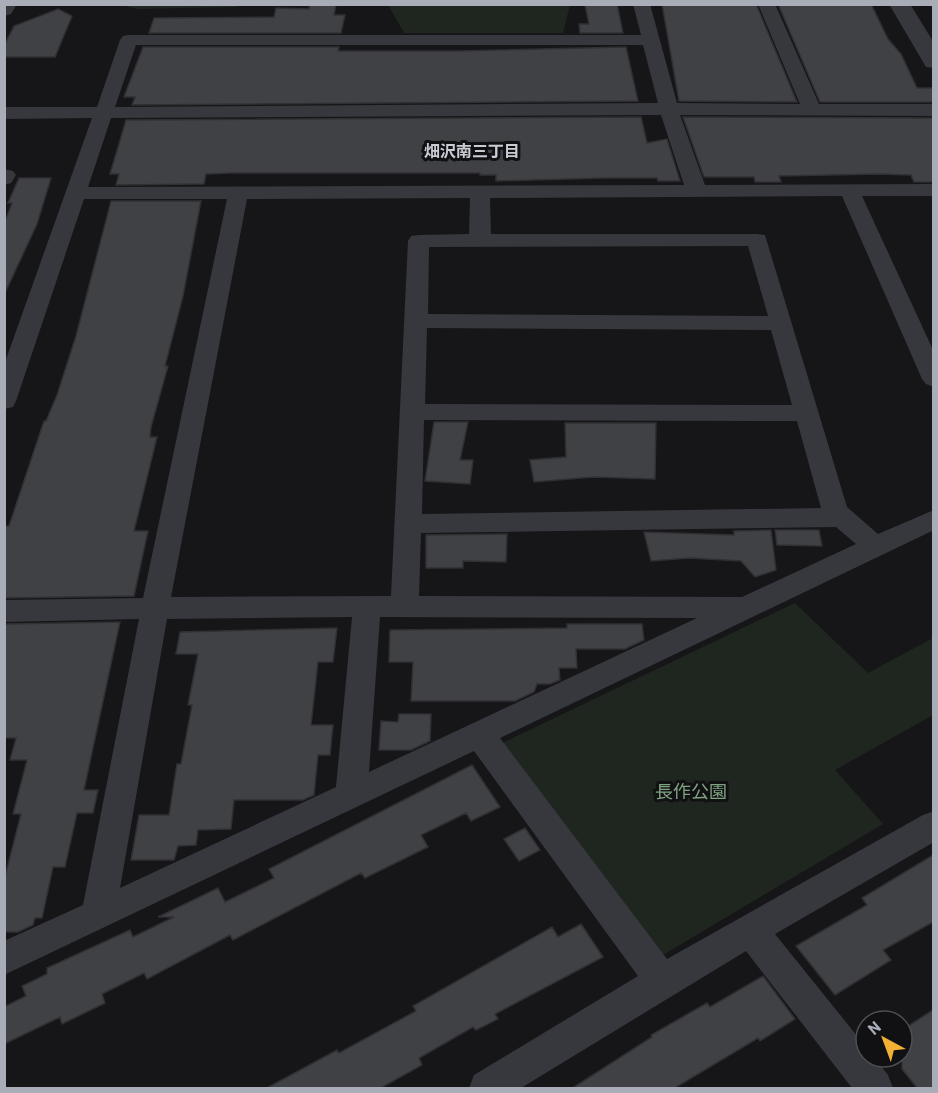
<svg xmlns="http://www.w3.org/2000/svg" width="938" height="1093" font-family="Barlow,'Noto Sans JP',sans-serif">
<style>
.green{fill:#1e261f}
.building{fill:#404145;stroke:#303034;stroke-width:1.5}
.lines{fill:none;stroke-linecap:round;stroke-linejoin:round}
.minor{fill:#37383d;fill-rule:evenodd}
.tertiary{fill:#37383d;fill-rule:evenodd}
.labels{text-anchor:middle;stroke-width:6;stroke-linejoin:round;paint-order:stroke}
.far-neighbourhood-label{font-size:16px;font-weight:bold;fill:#c9ccd4;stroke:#111113}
.park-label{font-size:18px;fill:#7fa381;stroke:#111113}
</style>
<rect width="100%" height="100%" fill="#161618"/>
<!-- green -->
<path class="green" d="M121,5H240L235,7L137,9Z
M388,5H570L563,33H404Z
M795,603L868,673L933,638V715L835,770L883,824L658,958L498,745Z"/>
<!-- building -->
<path class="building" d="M310,4H336L334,15H345L341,33H149L154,18L274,17L276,8L309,9Z
M617,4L623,33H580L579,24H589L585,5Z
M662,4H756L797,102L679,101Z
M778,4H871L888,39L901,54L917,88H933V102H820Z
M58,9L72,16L55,57H4V46L14,26Z
M143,47H339L338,51H459L626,47L638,101L132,105L135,97H124Z
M641,117L647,143L667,139L680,181H658L657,178H602L496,181V175H480V173H231L206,174L204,184L116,185L119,174H110L126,120Z
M683,117L933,118V182H914L911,175L879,174L779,176L781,182H755L754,177H704Z
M19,178H51L37,224L4,295V224L12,203H8Z
M111,201H201L183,296L165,366H168L151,427L150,437H157L134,531H148L134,596L4,598V526H9L44,421H46L57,395L76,336Z
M434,422H468L460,460H473L470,484L425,481Z
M565,423H656L655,479L593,477L534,482L530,460L566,457Z
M771,530L776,570L755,577L741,561L689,558L651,561L644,532L734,535V531Z
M775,530H819L822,546L777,545Z
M507,534L506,562L463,561V568H426V535Z
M120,622L84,790H98L93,813H77L65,867H53L42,918H35L33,925L18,932H4V880L21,814H13L27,760H10L16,738H4V624Z
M567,624H642L644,640L625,649H576L577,668H559L560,680L550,684H537L534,692L515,701H411L413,662H389L390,630L567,628Z
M337,628L333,662H318L311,725H333L330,755H318L314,795L303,800H234L231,829L198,830L196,845L178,846L174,860H131L139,815H169L177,764H181L192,705H188L198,654H176L180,632Z
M399,714H431L430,741L411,750H379L381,721L398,722Z
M472,765L500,807L471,821L466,813L421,835L428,847L365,878L361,873L233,940L230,935L147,979L144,973L102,994L105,1003L62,1024L60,1017L4,1044V1007L26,996L22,986L47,974V968L130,930L133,937L174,917H158L218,888L225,902L274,878L269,869Z
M525,828L540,850L519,861L504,839Z
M933,855V922L883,950L891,960L835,995L796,946L867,905L862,898Z
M581,924L603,957L495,1014L498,1019L476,1030L473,1027L419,1058L422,1065L379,1089H265L337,1050L339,1053L416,1011L413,1006L552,927L558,937Z
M763,976L795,1019L760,1041L758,1038L673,1089H571L652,1037L651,1035L707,1003L710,1007Z
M933,1010V1089H918L902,1069V1030Z"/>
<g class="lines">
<!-- minor -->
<path class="minor" d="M633,4H650L677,103L800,104L758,4H775L819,104H934V116L680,115L705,185L934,184V196H862L934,352V387L926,384L922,379L842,196L490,198L491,234H757L765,235L847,507L878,534L934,510V530L500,738L667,959L923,815L934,811V842L775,934L866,1047V1057H874L888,1075L893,1088H852L746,951L521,1088H469L474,1075L638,976L474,751L4,975V941L83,905L139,619L4,622V600L143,598L227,199H84L16,401L13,407L4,409V365L92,118L4,119V107H97L120,40L123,36L129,35H641ZM136,45H643L658,103L115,107ZM661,115L684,185L88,187L111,118ZM470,198L469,234L419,235L411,236L408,241L391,596L171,597L247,199ZM748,246L768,316L428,314L429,247ZM427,328L771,330L792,405L425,404ZM424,420L797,421L821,508L422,514ZM836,527L856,544L742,597L419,596L421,533ZM352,617L336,787L120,888L167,619ZM380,617L697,618L369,772Z
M4,169L13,171L16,175L11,183L4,185Z"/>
<!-- tertiary -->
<path class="tertiary" d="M4,4H17L11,14L4,16Z
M889,4H910L934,43V68L926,67Z"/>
</g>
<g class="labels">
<!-- far-neighbourhood labels -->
<g class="far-neighbourhood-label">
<text x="472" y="157">畑沢南三丁目</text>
</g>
<!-- park labels -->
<g class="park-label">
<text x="691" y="798">長作公園</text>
</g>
</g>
<!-- border -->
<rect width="938" height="1093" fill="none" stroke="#a8adb8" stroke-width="12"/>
<!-- north arrow -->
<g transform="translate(884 1039) rotate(319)"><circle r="28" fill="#111113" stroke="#4d4f55" stroke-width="1.5"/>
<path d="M0-4.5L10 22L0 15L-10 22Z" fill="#f2b134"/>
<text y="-9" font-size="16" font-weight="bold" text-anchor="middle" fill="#a8adb8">N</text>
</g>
</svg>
